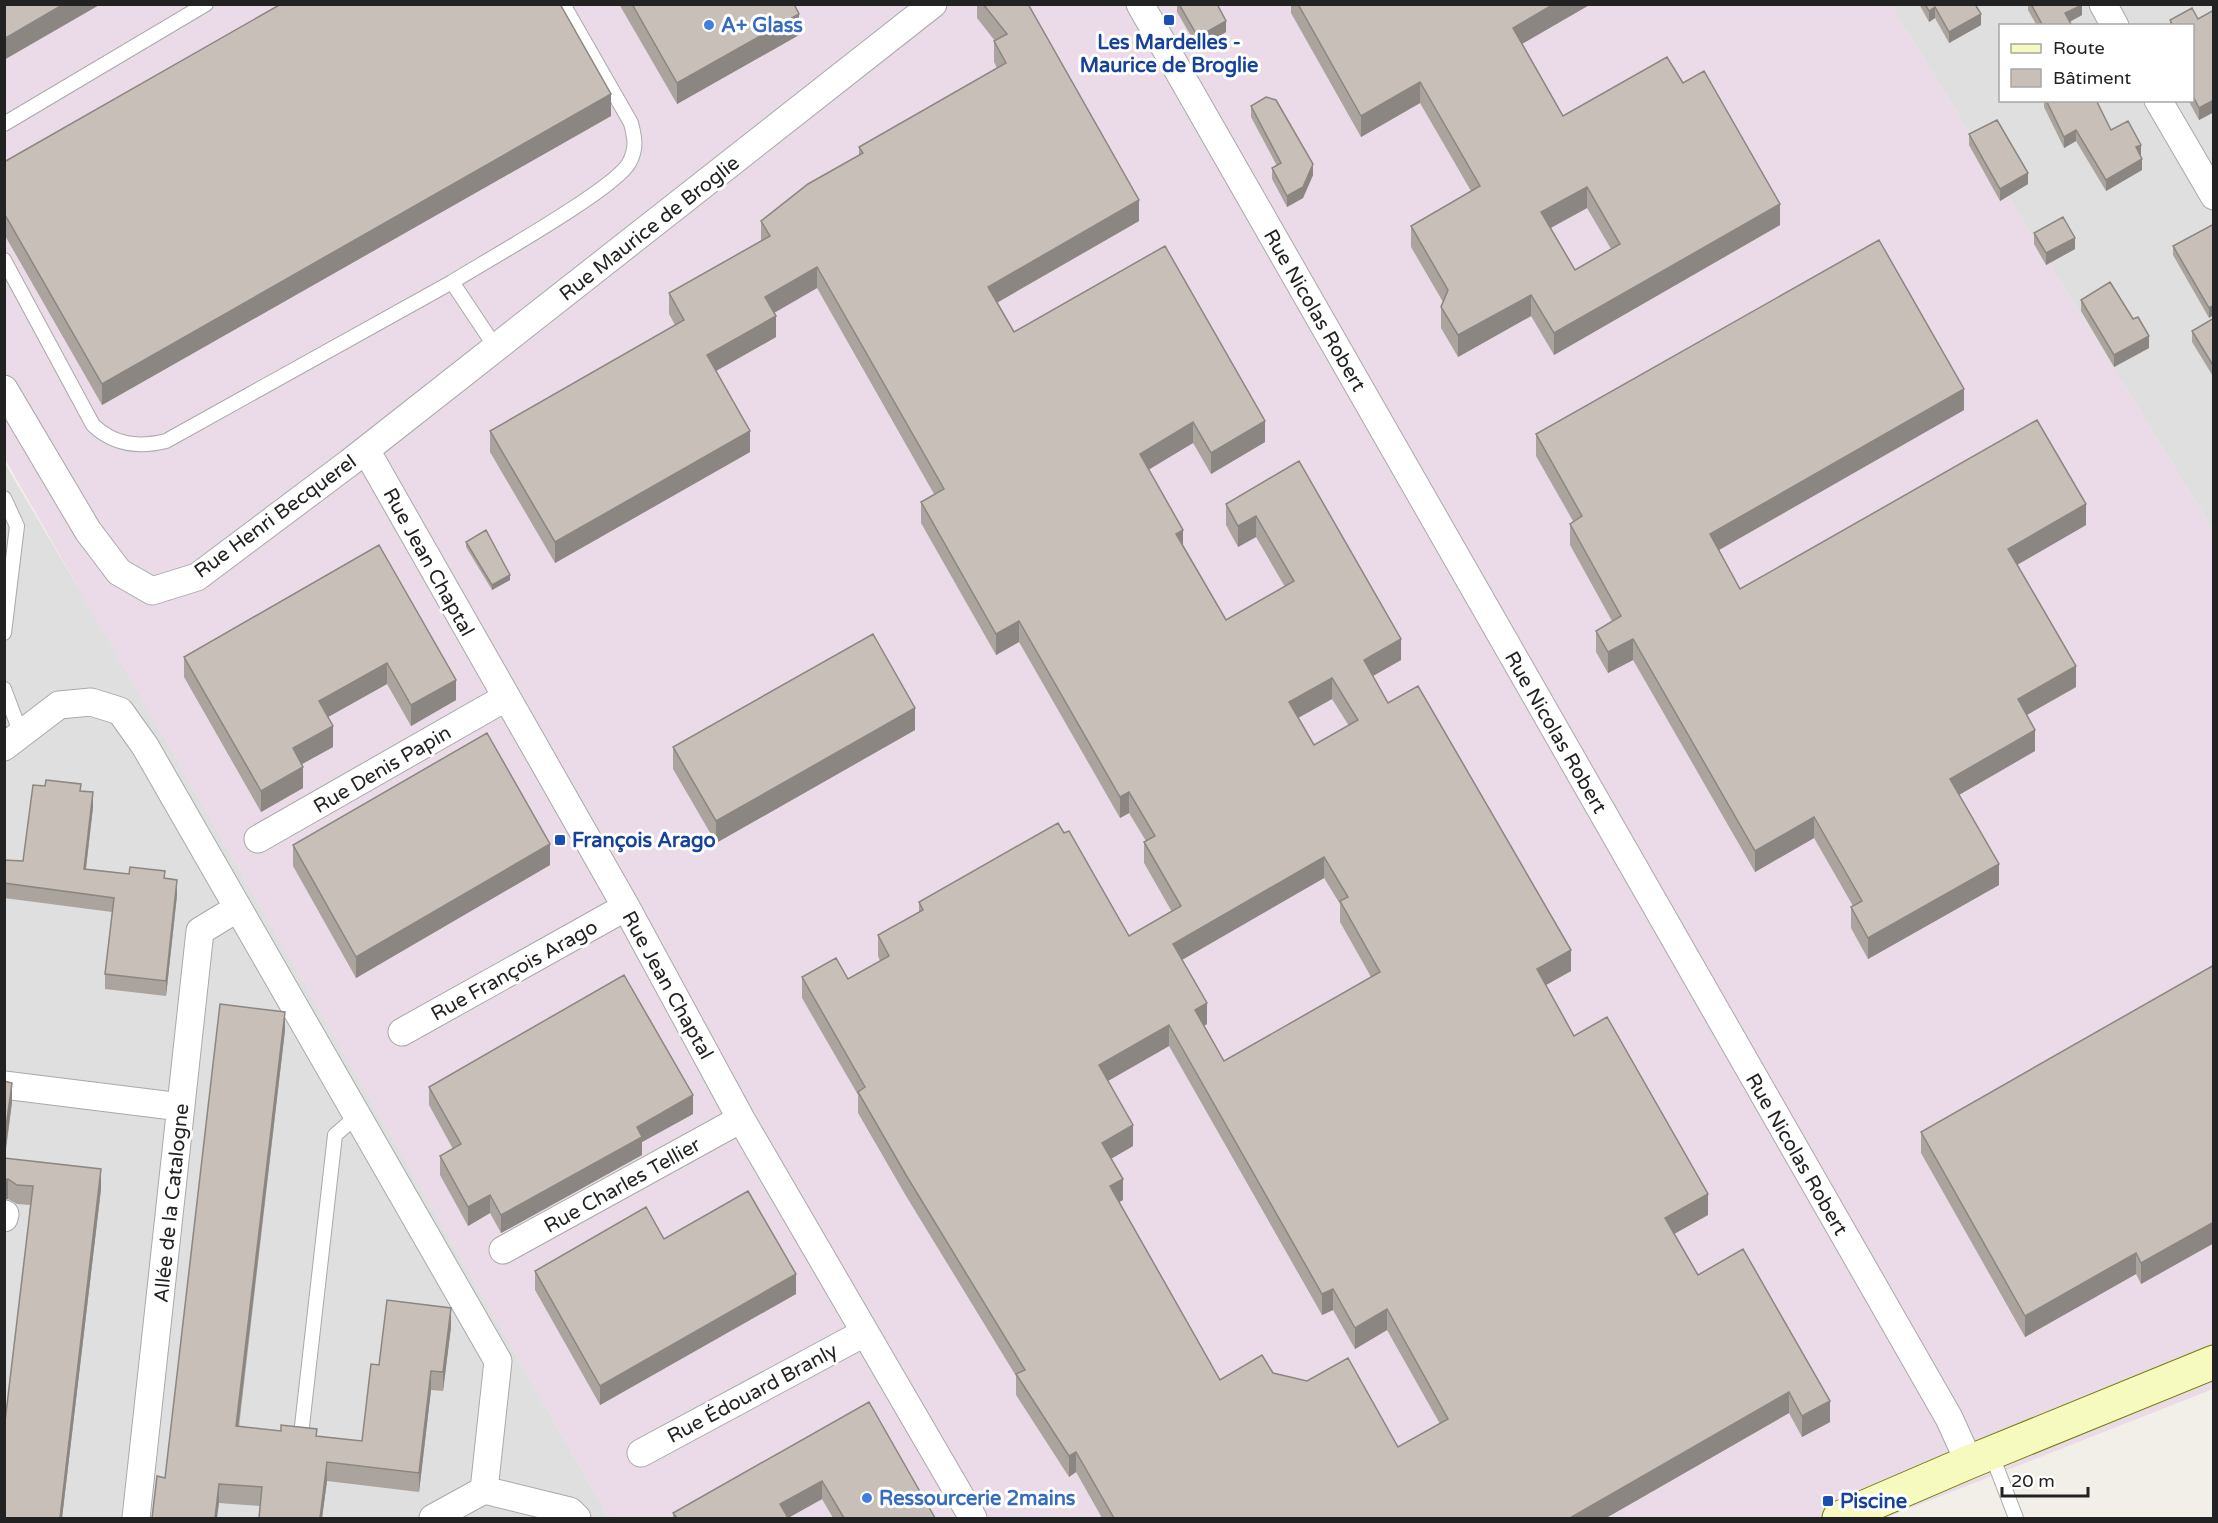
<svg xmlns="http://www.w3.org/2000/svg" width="2218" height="1523" font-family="'Varela Round',sans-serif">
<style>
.residential{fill:#e0dfdf;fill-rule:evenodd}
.industrial{fill:#ebdbe8}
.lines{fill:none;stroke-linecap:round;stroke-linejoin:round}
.lane-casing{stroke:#a9a9a9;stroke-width:16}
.street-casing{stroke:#a9a9a9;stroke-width:29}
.secondary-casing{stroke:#707d05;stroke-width:35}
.lane{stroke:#fff;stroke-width:14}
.street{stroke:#fff;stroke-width:27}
.secondary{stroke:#f7fabf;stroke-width:33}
.wall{fill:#aba49e;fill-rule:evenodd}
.shaded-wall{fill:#8b8681}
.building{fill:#c7bfb8;stroke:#8b8681;stroke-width:1.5;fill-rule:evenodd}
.transit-dot{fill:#1a4fb4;stroke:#fff;stroke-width:2}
.shop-dot{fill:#3f7fe0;stroke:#fff;stroke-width:2}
.labels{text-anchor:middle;stroke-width:6;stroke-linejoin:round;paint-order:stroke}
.shop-label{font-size:20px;font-weight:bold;fill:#366cbe;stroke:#fff;text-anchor:start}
.transit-label{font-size:20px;font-weight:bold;fill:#164399;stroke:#fff;text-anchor:start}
.street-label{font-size:20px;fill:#222;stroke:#fff}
</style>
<rect width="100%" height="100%" fill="#f2efe9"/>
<!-- residential -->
<path class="residential" d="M1891,5H2213V530ZM2000,26H2192V100H2000Z
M4,462L88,604L609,1518H5Z"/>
<!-- industrial -->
<path class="industrial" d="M5,5H1891L2213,530V1389L1885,1518H609L5,459Z"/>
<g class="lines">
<defs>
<path id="lane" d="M4,124L206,4
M4,260L93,425C114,445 138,448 166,441L452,282
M496,348L452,282C484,262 615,189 629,163C637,148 635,139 631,123L563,4
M4,498L17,526L4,633
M4,689L21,734
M302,1426L335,1135L357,1116
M1991,1453L2016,1518"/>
<path id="street" d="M1140,4L1949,1418L1969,1462
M2103,4L2115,26
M2158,100L2214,196
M4,389L88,531L119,572L152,591L197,577L349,463L933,4
M366,450L626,907L741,1119L973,1518
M4,747L59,705L91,702L120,711L145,746L498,1361L484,1490
M258,839L505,698
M402,1032L626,907
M4,1085L181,1107
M4,1218L5,1214
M503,1250L741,1119
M641,1453L864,1333
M484,1490L570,1511L577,1518
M136,1518L200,931L238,908
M433,1518L484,1490"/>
<path id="secondary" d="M1839,1518L1969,1462L2214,1362"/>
</defs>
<!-- lane casing -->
<use href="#lane" class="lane-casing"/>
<!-- street casing -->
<use href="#street" class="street-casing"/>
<!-- secondary casing -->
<use href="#secondary" class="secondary-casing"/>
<!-- lane -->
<use href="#lane" class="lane"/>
<!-- street -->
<use href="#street" class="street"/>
<!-- secondary -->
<use href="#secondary" class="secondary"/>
</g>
<!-- wall -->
<path class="wall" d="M619,4H794L799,35L677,104Z
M977,4H1028L1139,221L997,302L1014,332L1265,442L1211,474L1193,443L1148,469L1183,546L1226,620L1285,587L1256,537L1238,547L1226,525V504L1299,461L1401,660L1373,676L1388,703L1571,971L1546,985L1574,1036L1708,1215L1674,1234L1698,1275L1830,1422L1802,1437L1789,1413L1606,1518H1102L1076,1472L1069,1477L1016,1395V1376L906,1196L858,1113V1095L802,998V977L848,979L880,961L878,956V935L919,912V902L1064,833L1129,936L1172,912L1144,863V842L1146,841L1129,813L1120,818L1019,642L996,655L921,523V502L934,494L817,288L774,313L776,337L716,371L750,452L555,563L490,452V431L675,325L669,314V293L761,241V221L859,156V147L997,68L994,62V41H995L977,18ZM1332,699L1349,726L1314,745L1298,718ZM1324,878L1340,904V922L1371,977L1224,1061L1204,1026L1207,1024L1182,960ZM1169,1046L1322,1315L1333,1310L1355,1349L1387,1330L1440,1424L1398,1447L1273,1373L1220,1380L1119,1202L1123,1200L1111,1159L1133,1146L1108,1081Z
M1177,4H1217L1226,32L1198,48L1177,12Z
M1291,4H1591L1522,44L1563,116L1683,83L1780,225L1554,355L1531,316L1458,357L1441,328V307L1443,302L1411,247V226L1471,191L1420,103L1361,137L1291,13ZM1587,208L1611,249L1575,270L1551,228Z
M1919,4H1975L1981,25L1949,43L1935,18L1929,22Z
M2028,4H2082V15L2070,22L2072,26H2037L2028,10Z
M2214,10V112L2199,120L2188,100H2193V26H2170V20L2198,19Z
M2044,100H2096L2111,130L2141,156L2142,170L2106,191L2076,141L2064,148L2044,107Z
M1251,106L1313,175L1303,198L1287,207L1272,179V168L1277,166L1251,117Z
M611,116L102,405L4,234V162Z
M1969,134L2028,184L2000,201L1969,145Z
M2214,224L2209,318L2173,255V246Z
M2034,233L2075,249L2046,265L2034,244Z
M2081,300L2149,348L2114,367L2081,311Z
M2214,318V378L2192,342V331Z
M1964,410L1719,550L1740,589L2086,525L2017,565L2076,687L2026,715L2035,751L1959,795L1999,885L1868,959L1851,928V907L1853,906L1814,838L1755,872L1633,660L1608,673L1596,652V631L1612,621L1570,545V524L1573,521L1536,456V434Z
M466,542L510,580L492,590L466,547Z
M379,545L456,700L411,726L387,684L328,717L333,747L302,764L303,788L261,812L184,677V657Z
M915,730L716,843L673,769V747Z
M81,791L93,807L86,869L165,878L177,895L166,996L105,989V974L112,912L4,898V860L23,861Z
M293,845L550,865L356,978L293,866Z
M2214,965V1243L2141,1284L2136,1274L2025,1337L1921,1153V1132Z
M285,1030L239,1427L362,1441L379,1365L451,1327L443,1391L431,1390L419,1492L327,1481L322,1518H259L260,1506L219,1503L165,1478Z
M4,1081L12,1102L5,1158L101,1189L62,1518H4L30,1205L17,1204L8,1199L4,1200Z
M429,1087L693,1114L642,1142V1155L501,1233L490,1213L468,1226L440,1175V1156L453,1149L429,1105Z
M664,1239L796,1294L600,1405L535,1290V1271Z
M869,1402L935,1518H833L822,1499L788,1518H673V1513Z"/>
<!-- shaded-wall -->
<path class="shaded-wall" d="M64,4H101L4,60V39Z
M1554,4H1591L1513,49V28Z
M2082,5V15L2065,24V13Z
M1935,7V18L1929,22V11Z
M799,14V35L677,104V83Z
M1981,14V25L1949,43V32Z
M1226,21V32L1198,48V37Z
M1420,82V103L1361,137V116Z
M611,94V116L102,405V384Z
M2214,100V112L2199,120V108Z
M2076,130V141L2064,148V137Z
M2141,145V156L2136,158V147Z
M2142,159V170L2106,191V180Z
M1313,164V175L1303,198L1287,207V196Z
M2028,173V184L2000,201V189Z
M1587,187V208L1541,233V212Z
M1139,200V221L988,308V287Z
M1780,204V225L1554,355V333Z
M2075,238V249L2046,265V253Z
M817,267V288L765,318V297Z
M1531,295V316L1458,357V335Z
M2214,305V315L2209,318V308Z
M776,316V337L707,376V355Z
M2149,336V348L2114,367V355Z
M1964,389V410L1710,555V534Z
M1265,421V442L1211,474V453Z
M1193,422V443L1140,475V454Z
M750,431V452L555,563V542Z
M2086,504V525L2008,570V549Z
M1256,516V537L1238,547V526Z
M1183,530V551L1176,534Z
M510,575V580L492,590V585Z
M1019,621V642L996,655V634Z
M1401,639V660L1364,681V660Z
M1633,639V660L1608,673V652Z
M387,663V684L319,722V701Z
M2076,666V687L2018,720V699Z
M1332,678V699L1289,723V702Z
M456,680V700L411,726V705Z
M915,708V730L716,843V821Z
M333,726V747L293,769V748Z
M2035,730V751L1950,800V779Z
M303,767V788L261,812V791Z
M93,792V807L84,884V869Z
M1129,792V813L1120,818V797Z
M1814,817V838L1755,872V851Z
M550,844V865L356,978V957Z
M1324,857V878L1173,965V944Z
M1999,864V885L1868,959V938Z
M177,880V895L166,996V981Z
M1571,950V971L1537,990V969Z
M1207,1003V1024L1195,1031V1010Z
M285,1012V1030L236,1445V1426Z
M1169,1025V1046L1099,1086V1065Z
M12,1083V1102L4,1161V1142Z
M693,1095V1114L642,1142V1155L501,1233V1215L637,1127Z
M1133,1125V1146L1102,1164V1143Z
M101,1169V1189L62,1518H60Z
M8,1179V1199L4,1200V1180Z
M1123,1179V1200L1110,1207V1186Z
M1708,1194V1215L1665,1239V1218Z
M490,1195V1213L468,1226V1207Z
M2214,1222V1243L2141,1284V1263Z
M2136,1253V1274L2025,1337V1316Z
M796,1274V1294L600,1405V1386Z
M1333,1289V1310L1322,1315V1294Z
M451,1308V1327L443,1391V1372Z
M1387,1309V1330L1355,1349V1328Z
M431,1371V1390L419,1492V1473Z
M1789,1392V1413L1606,1518H1570Z
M1830,1401V1422L1802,1437V1416Z
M1076,1452V1472L1069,1477V1456Z
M327,1462V1481L322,1518H320Z
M822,1481V1499L788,1518L780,1504Z
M219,1484V1503L217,1518H215Z"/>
<!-- building -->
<path class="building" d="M4,4H64L4,39Z
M281,4H560L611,94L102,384L4,213V162Z
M632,4H794L799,14L677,83Z
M983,4H1028L1139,200L988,287L1014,332L1165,246L1265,421L1211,453L1193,422L1140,454L1183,530L1176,534L1226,620L1294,581L1256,516L1238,526L1226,504L1299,461L1401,639L1364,660L1388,703L1418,686L1571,950L1537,969L1574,1036L1607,1017L1708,1194L1665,1218L1698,1275L1743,1249L1830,1401L1802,1416L1789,1392L1570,1518H1114L1076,1452L1069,1456L1016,1374L1025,1370L906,1175L858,1092L865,1087L802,977L836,958L848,979L889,956L878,935L923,910L919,902L1058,823L1064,833L1069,831L1129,936L1181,906L1144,842L1155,836L1129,792L1120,797L1019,621L996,634L921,502L944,489L817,267L765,297L776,316L707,355L750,431L555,542L490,431L684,320L669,293L770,236L761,221L808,184L863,153L859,147L1006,63L994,41L1007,34ZM1332,678L1358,720L1314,745L1289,702ZM1324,857L1348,897L1340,901L1380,972L1224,1061L1195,1010L1207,1003L1173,944ZM1169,1025L1322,1294L1333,1289L1355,1328L1387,1309L1448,1419L1398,1447L1348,1358L1307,1381L1273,1373L1262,1355L1220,1380L1110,1186L1123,1179L1102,1143L1133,1125L1099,1065Z
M1179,4H1217L1226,21L1198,37Z
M1298,4H1554L1513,28L1563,116L1667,57L1683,83L1704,71L1780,204L1554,333L1531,295L1458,335L1441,307L1448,290L1411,226L1480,186L1420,82L1361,116ZM1587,187L1620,244L1575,270L1541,212Z
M1925,4H1975L1981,14L1949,32L1935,7L1929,11Z
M2031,4H2082V5L2065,13L2072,26H2043Z
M2192,8L2198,19L2214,10V100L2199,108L2193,96V26H2173L2170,20Z
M1266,97L1276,100L1313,164L1303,187L1287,196L1272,168L1281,163L1251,106Z
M2046,100H2096L2111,130L2128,121L2141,145L2136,147L2142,159L2106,180L2076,130L2064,137Z
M1997,120L2028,173L2000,189L1969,134Z
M2063,217L2075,238L2046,253L2034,233Z
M2214,224V305L2209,308L2173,246Z
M1879,240L1964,389L1710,534L1740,589L2037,420L2086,504L2008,549L2076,666L2018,699L2035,730L1950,779L1999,864L1868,938L1851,907L1862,901L1814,817L1755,851L1633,639L1608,652L1596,631L1621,616L1570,524L1582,516L1536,434Z
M2110,282L2133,319L2138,317L2149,336L2114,355L2081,300Z
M2214,318V367L2192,331Z
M486,530L510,575L492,585L466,542Z
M379,545L456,680L411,705L387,663L319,701L333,726L293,748L303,767L261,791L184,657Z
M873,634L915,708L716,821L673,747Z
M487,733L550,844L356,957L293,845Z
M46,780L81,784L80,791L93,792L84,869L129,874L130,867L165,871L164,878L177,880L166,981L105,974L114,898L4,883V860L23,861L33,785L45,786Z
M2214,965V1222L2141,1263L2136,1253L2025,1316L1921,1132Z
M624,975L693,1095L637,1127L642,1137L501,1215L490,1195L468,1207L440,1156L461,1144L429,1087Z
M220,1004L285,1012L236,1426L281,1431V1425L317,1429L316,1436L362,1441L371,1364L379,1365L387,1300L451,1308L443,1372L431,1371L419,1473L327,1462L320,1518H259L262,1487L219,1484L215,1518H152L157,1476L165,1478Z
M4,1081L12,1083L4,1142Z
M4,1158L101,1169L60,1518H4V1430L33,1186L17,1185L8,1179L4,1180Z
M748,1191L796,1274L600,1386L535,1271L646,1207L664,1239Z
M869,1402L935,1518H844L822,1481L780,1504L788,1518H677L673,1513Z"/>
<!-- markers -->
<g class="transit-dot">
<rect x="1163" y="14" width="12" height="12" rx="3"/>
<rect x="554" y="834" width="12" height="12" rx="3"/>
<rect x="1822" y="1495" width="12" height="12" rx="3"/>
</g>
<g class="shop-dot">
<circle cx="709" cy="25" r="6"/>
<circle cx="867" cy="1498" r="6"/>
</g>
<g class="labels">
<!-- shop labels -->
<g class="shop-label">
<text x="721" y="32">A+ Glass</text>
<text x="879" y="1505">Ressourcerie 2mains</text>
</g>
<!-- transit labels -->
<g class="transit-label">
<text x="1169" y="49" text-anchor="middle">Les Mardelles -<tspan x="1169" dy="23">Maurice de Broglie</tspan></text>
<text x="572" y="847">François Arago</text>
<text x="1840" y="1508">Piscine</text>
</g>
<!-- street labels -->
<g class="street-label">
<text transform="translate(649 228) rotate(-38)" y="7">Rue Maurice de Broglie</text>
<text transform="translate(1315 310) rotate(60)" y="7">Rue Nicolas Robert</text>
<text transform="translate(275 516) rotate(-36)" y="7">Rue Henri Becquerel</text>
<text transform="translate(429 562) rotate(61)" y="7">Rue Jean Chaptal</text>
<text transform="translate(1556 732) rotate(60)" y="7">Rue Nicolas Robert</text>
<text transform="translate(382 769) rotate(-30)" y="7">Rue Denis Papin</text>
<text transform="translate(514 970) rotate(-29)" y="7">Rue François Arago</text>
<text transform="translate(668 985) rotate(61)" y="7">Rue Jean Chaptal</text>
<text transform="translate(1797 1154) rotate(60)" y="7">Rue Nicolas Robert</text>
<text transform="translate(622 1185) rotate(-29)" y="7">Rue Charles Tellier</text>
<text transform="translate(171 1203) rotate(-84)" y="7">Allée de la Catalogne</text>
<text transform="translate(752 1393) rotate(-28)" y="7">Rue Édouard Branly</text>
</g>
</g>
<!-- border -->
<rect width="2218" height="1523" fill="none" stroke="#222222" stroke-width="12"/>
<!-- legend -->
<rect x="1999" y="24" width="195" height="78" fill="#ffffff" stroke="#a7a7a7" stroke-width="1.5"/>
<rect x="2011" y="44" width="30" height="9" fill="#f7fabf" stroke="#a7a7a7" stroke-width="1.5"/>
<text x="2053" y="54" font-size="18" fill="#222222">Route</text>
<rect x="2011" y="69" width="30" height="18" fill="#c7bfb8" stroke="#a7a7a7" stroke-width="1.5"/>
<text x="2053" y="84" font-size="18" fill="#222222">Bâtiment</text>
<!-- scale -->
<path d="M2002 1487v9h86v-9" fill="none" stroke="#222222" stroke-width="3"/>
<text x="2011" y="1487" font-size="18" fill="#222222" stroke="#ffffff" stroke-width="4.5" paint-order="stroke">20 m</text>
</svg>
